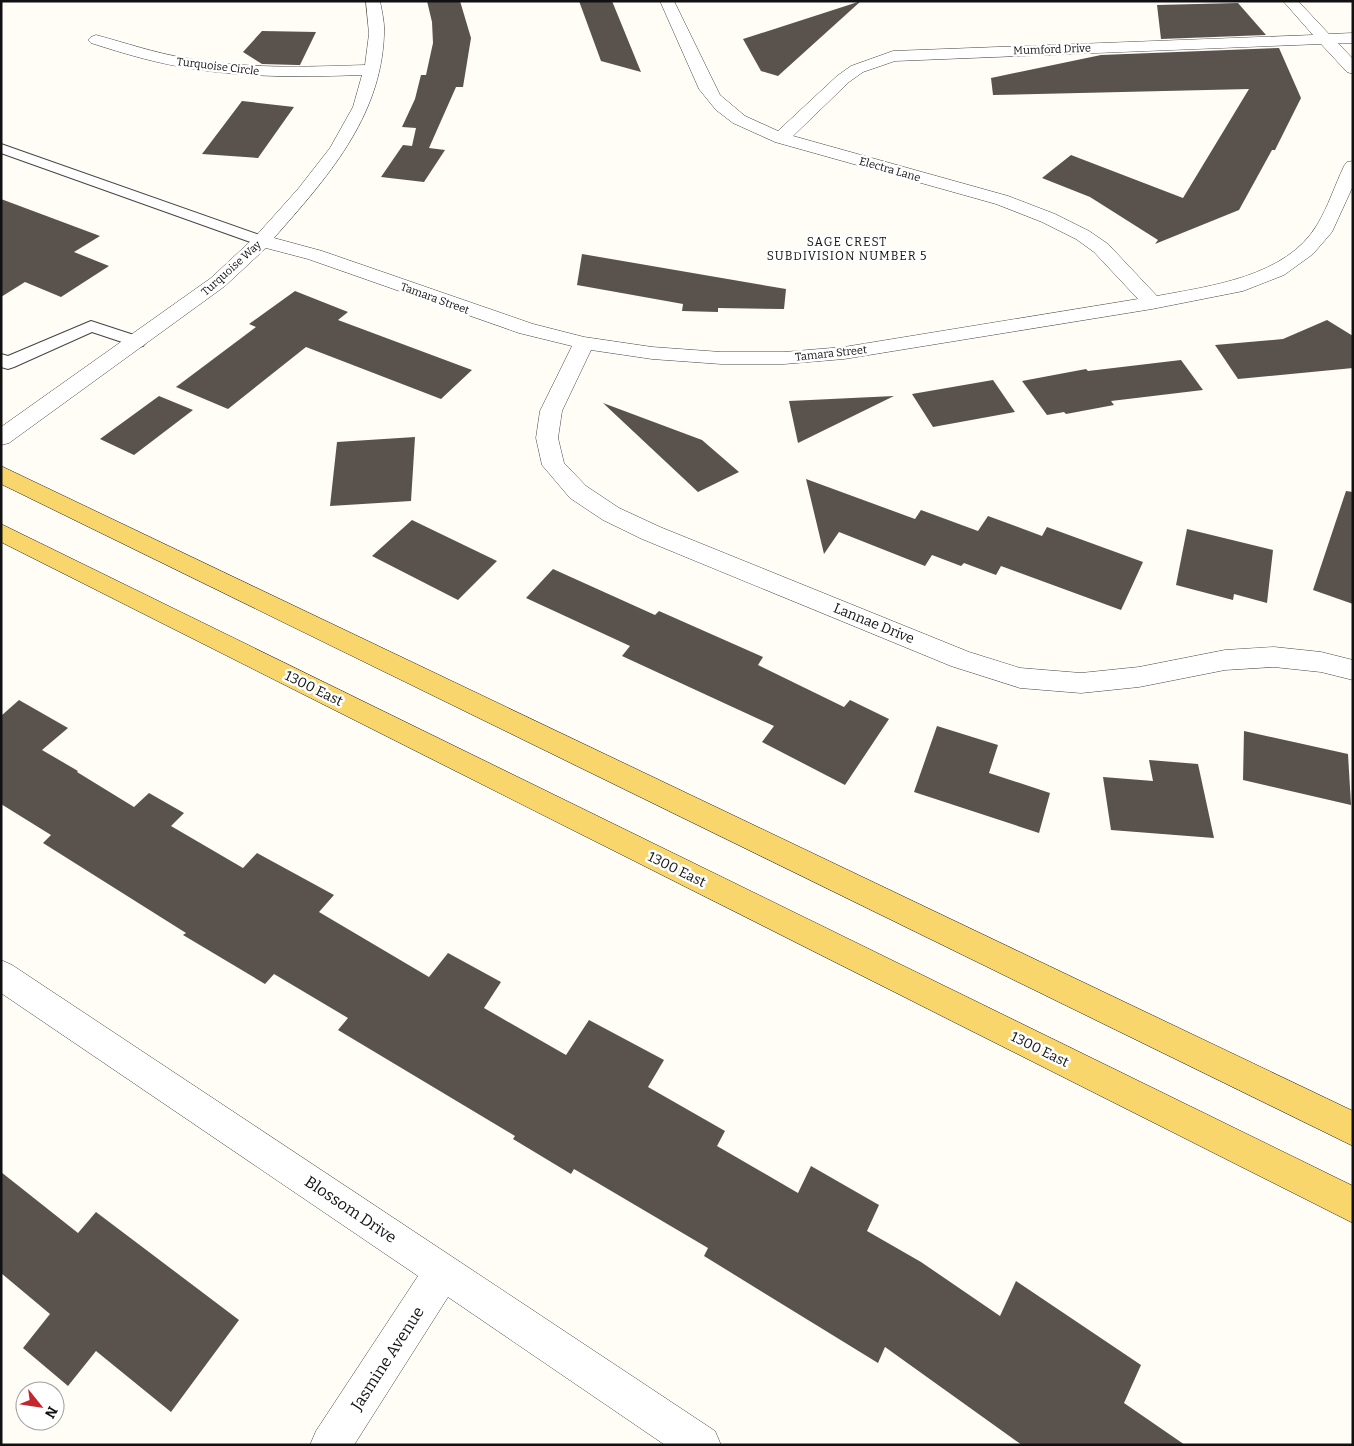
<svg xmlns="http://www.w3.org/2000/svg" width="1354" height="1446" font-family="Bitter,serif">
<style>
.building{fill:#5a524d}
.lines{fill:none;stroke-linecap:round;stroke-linejoin:round}
.service-casing{stroke:#444;stroke-width:2}
.minor-casing{stroke:#444;stroke-width:1}
.primary-casing{stroke:#222;stroke-width:1}
.service{fill:#fff;fill-rule:evenodd}
.minor{fill:#fff;fill-rule:evenodd}
.primary{fill:#f9d66b;fill-rule:evenodd}
.labels{text-anchor:middle;stroke-width:5;stroke-linejoin:round;paint-order:stroke}
.far-street-label{font-size:11px;fill:#111;stroke:#fff}
.far-neighbourhood-label{font-size:12px;letter-spacing:1px;fill:#111;stroke:#fff}
.street-label{font-size:14px;fill:#111;stroke:#fff}
.near-street-label{font-size:16px;fill:#111;stroke:#fff}
</style>
<rect width="100%" height="100%" fill="#fffdf5"/>
<!-- building -->
<path class="building" d="M427,1H460L471,38L463,87H456L429,148L445,150L424,182L381,177L403,145L412,146L416,128L402,127L415,99L421,75H426L433,43L432,22Z
M579,1H612L641,72L601,61Z
M861,1L778,76L761,71L743,39Z
M1238,3L1266,35L1161,39L1157,5Z
M262,31L316,32L300,65H297L262,64L243,52Z
M1279,48L1301,98L1275,150H1272L1239,210L1155,244L1158,240L1090,197L1042,178L1071,155L1183,198L1249,89L993,95L991,78L1101,55Z
M242,101L294,107L258,158L202,154Z
M1,199L100,236L74,252L109,266L61,297L25,282L1,297Z
M582,254L786,289L784,309L718,308V312L682,311L683,304L577,285Z
M295,291L348,312L338,320L472,370L441,399L306,347L228,409L176,387L256,327L249,324Z
M1327,320L1353,336V368L1238,379L1215,345L1283,339Z
M1181,360L1203,390L1111,401L1114,405L1066,414L1064,412L1047,415L1022,381L1086,369L1088,371Z
M993,380L1015,412L933,427L912,394Z
M159,396L193,410L134,455L100,439Z
M894,396L798,443L789,401Z
M603,403L702,440L739,472L698,492Z
M415,437L411,501L330,506L337,442Z
M806,479L915,519L921,510L978,531L988,516L1042,536L1047,527L1143,562L1121,610L1001,566L996,575L964,563L961,566L932,555L925,566L839,532L824,554Z
M1346,491L1353,492V604L1313,590Z
M412,520L497,561L458,600L372,556Z
M1187,529L1273,550L1267,603L1234,594L1233,600L1176,585Z
M553,569L655,615L659,611L763,657L758,665L844,707L850,700L889,719L845,785L762,742L774,726L622,656L630,646L526,598Z
M19,700L68,728L42,750L78,771L77,772L134,807L149,793L184,813L171,826L243,868L257,853L334,895L319,912L429,977L448,953L501,982L484,1008L566,1055L589,1020L664,1060L648,1087L725,1131L717,1146L798,1193L811,1166L879,1205L867,1231L921,1262L1000,1316L1016,1281L1141,1365L1124,1403L1185,1445H1022L885,1347L878,1363L704,1256L708,1248L574,1169L571,1174L513,1139L515,1136L338,1030L348,1018L274,974L265,984L183,935L186,933L43,843L51,835L1,804V716Z
M937,726L998,745L989,773L1050,793L1039,833L914,792Z
M1244,731L1348,754L1351,805L1243,780Z
M1149,760L1198,764L1214,838L1111,830L1103,777L1153,781Z
M1,1172L78,1233L96,1212L239,1320L171,1412L96,1351L68,1386L23,1348L50,1314L1,1273Z"/>
<g class="lines">
<defs>
<path id="service" d="M1,144L268,238L270,241L268,244H256L1,153Z
M91,321L143,338L146,342L143,346L137,347L92,332L14,367L8,369L1,367V354L8,356Z"/>
<path id="minor" d="M366,1H380C382,12 385,24 384,35C381,118 326,179 274,238L322,251L533,324L584,337L652,347L721,352H784L844,347L1138,299L1094,252L1076,239L1042,222L996,204L775,142L733,123L716,110L699,89L660,1H674L720,95L745,116L778,131L837,76L851,66L893,51L1313,35L1283,1H1298L1329,34L1353,33V43H1338L1353,59V74L1347,72L1321,44L895,61L863,72L849,82L793,136L1008,196L1055,214L1089,231L1108,244L1157,296C1210,286 1286,277 1317,225C1328,207 1335,185 1344,166L1347,162L1353,161V186L1332,232L1313,254L1284,275L1243,291L1152,309L844,359L784,364H721L652,359L591,350L562,411L558,438L564,463L586,486L619,508L660,527L969,652L1020,668L1081,673L1139,667L1225,650L1274,647L1321,652L1353,660V680L1321,672L1274,667L1225,670L1139,687L1081,693L1020,688L951,666L642,539L603,520L570,498L542,465L536,438L540,411L572,346L519,333L308,259L266,248L225,286L9,443L1,445V427L211,278L255,237L298,189L330,148L353,107L362,75C306,77 250,78 194,69C159,64 125,54 91,43L88,40L91,37L96,35C126,43 155,53 185,58C244,69 305,67 365,65L369,34Z
M1,960L12,965L715,1431L721,1445H665L448,1297L354,1445H310L316,1431L418,1276L1,993Z"/>
<path id="primary" d="M1,466L1353,1111V1146L1,484Z
M1,524L1353,1186V1223L1,542Z"/>
</defs>
<!-- service casing -->
<use href="#service" class="service-casing"/>
<!-- minor casing -->
<use href="#minor" class="minor-casing"/>
<!-- primary casing -->
<use href="#primary" class="primary-casing"/>
<!-- service -->
<use href="#service" class="service"/>
<!-- minor -->
<use href="#minor" class="minor"/>
<!-- primary -->
<use href="#primary" class="primary"/>
</g>
<g class="labels">
<!-- far-street labels -->
<g class="far-street-label">
<text transform="translate(1052 49) rotate(-2)" y="4">Mumford Drive</text>
<text transform="translate(218 66) rotate(7)" y="4">Turquoise Circle</text>
<text transform="translate(890 169) rotate(16)" y="4">Electra Lane</text>
<text transform="translate(231 268) rotate(-42)" y="4">Turquoise Way</text>
<text transform="translate(435 298) rotate(20)" y="4">Tamara Street</text>
<text transform="translate(831 353) rotate(-6)" y="4">Tamara Street</text>
</g>
<!-- far-neighbourhood labels -->
<g class="far-neighbourhood-label">
<text x="847" y="246">SAGE CREST<tspan x="847" dy="14">SUBDIVISION NUMBER 5</tspan></text>
</g>
<!-- street labels -->
<g class="street-label">
<text transform="translate(874 623) rotate(22)" y="5">Lannae Drive</text>
<text transform="translate(314 688) rotate(26)" y="5">1300 East</text>
<text transform="translate(677 869) rotate(26)" y="5">1300 East</text>
<text transform="translate(1040 1049) rotate(26)" y="5">1300 East</text>
</g>
<!-- near-street labels -->
<g class="near-street-label">
<text transform="translate(351 1209) rotate(34)" y="6">Blossom Drive</text>
<text transform="translate(387 1358) rotate(-57)" y="6">Jasmine Avenue</text>
</g>
</g>
<!-- border -->
<rect width="1354" height="1446" fill="none" stroke="#111111" stroke-width="5"/>
<!-- north arrow -->
<g transform="translate(40 1406) rotate(120)"><circle r="24" fill="#ffffff" stroke="#a0a0a0"/>
<path d="M0-4L9 19L0 12L-9 19Z" fill="#c4262e"/>
<text y="-8" font-size="14" font-weight="bold" text-anchor="middle" fill="#111111">N</text>
</g>
</svg>
